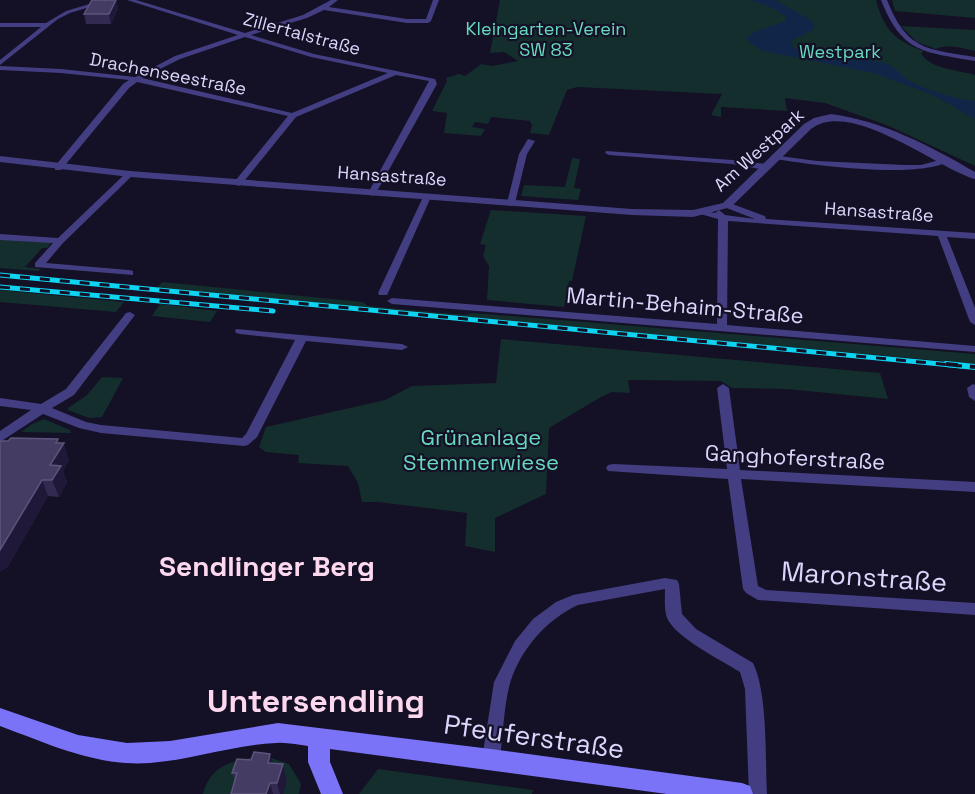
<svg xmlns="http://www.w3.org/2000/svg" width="975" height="794" font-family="'Space Grotesk',sans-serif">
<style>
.green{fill:#142e2e}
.water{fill:#112548}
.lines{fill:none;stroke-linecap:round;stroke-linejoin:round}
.minor{fill:#423e81;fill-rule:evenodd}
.tertiary{fill:#423e81;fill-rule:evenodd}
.secondary{fill:#7a73f7;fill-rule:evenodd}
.rail-far1-casing{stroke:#0ed4f1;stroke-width:5}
.rail-casing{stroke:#0ed4f1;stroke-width:6}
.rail-far1{stroke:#141025;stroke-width:3;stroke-dasharray:10;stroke-linecap:butt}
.rail{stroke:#141025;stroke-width:4;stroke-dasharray:12;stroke-linecap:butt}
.wall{fill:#332a52}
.shaded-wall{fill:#1f1838}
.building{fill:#453c64;stroke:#5d547c;stroke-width:1.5}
.labels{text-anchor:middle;stroke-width:4.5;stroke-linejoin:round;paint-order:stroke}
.far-park-label{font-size:18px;fill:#66d9bf;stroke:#141025}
.far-street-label{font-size:18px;fill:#dcd6fd;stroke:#141025}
.street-label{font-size:22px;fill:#dcd6fd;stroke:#141025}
.park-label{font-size:22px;fill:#66d9bf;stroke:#141025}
.near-street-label{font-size:27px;fill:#dcd6fd;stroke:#141025}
.near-neighbourhood-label{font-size:28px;font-weight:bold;fill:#fdd8ef;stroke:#141025}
.near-quarter-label{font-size:32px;font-weight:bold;fill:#fdd8ef;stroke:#141025}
</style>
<rect width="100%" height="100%" fill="#141025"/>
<!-- green -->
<path class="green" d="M500,0H876C884,30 895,41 924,51L921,53C929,69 959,70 975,75V166L889,126L825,103L785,98L787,111L721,107V117L711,115L722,94L577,87L567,90L549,135L530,133L532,125L530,121L491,117L488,124L475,122L472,127L485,129L481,136L444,133L447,113L432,111L447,81L446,78L459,74L465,76L481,64L492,66L518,61L504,52L490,53Z
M892,0H975V18L895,11Z
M901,26L975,30V51C962,48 948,43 936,49L917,42Z
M572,158L580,159L574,188L581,189L578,200L521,196L524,185L565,187Z
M491,210L586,216L572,281H569L564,307L487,300L489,266L483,256L486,245L480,244Z
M0,238L53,241L47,248H42L25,267L41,269L38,271L0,268Z
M162,282L363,302L368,306L465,315L473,313L975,354V364L156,289Z
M0,290L124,302L116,312L0,302Z
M160,304L217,311L210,322L152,316Z
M501,339L880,373L888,399L787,389L732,388L721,381L628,380L630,393L612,392L601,397L549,428L546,494L495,518V552L465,546L467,513L378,502H362L358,483L348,466L298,463L299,455L266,452L259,447L266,427L385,400L412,386L496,383Z
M102,377L123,378L102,417L89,418L68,410V408L87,395Z
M44,419L70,430L71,433L21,432L32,424Z
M262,755L289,764L301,784L299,794H283L286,781L241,794H203C212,762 234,762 262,755Z
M378,769L533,790L532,794H359Z"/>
<!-- water -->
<path class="water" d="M750,0H775L814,22V29L791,41L792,46C814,64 859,55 887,64C895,67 899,73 905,78C919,88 958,100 975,101V119L933,95L874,73L763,51L751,44L747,38L754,32L786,21L785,16L771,7Z"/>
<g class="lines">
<!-- minor -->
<path class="minor" d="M103,0H112L70,13L58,19L0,65V60L41,27H0V23H46L66,11Z
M127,0H136L245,33L303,15L331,0H338L329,7L407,19H426L433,0H439L431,21L428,23H407L324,10L307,18L251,35L314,54L435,79L437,84L376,193L372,196L368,193L429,81L396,75L296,117L241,185L238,186L234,183L235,181L288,116L137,82L129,88L61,170H55V166L123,84L129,80L61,73L0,70V66L61,69L135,77L175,56L238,35ZM245,37L311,57L388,73L292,113L142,78L180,59Z
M881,0H887C907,50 926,49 975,57V61C923,52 902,53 881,0Z
M528,139L535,141L527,154L515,203L511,206L508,205L507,203L519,154Z
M606,151L732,160L766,164L770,167L766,170L732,164L609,155L605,153Z
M772,155L817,161L905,165H921L947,158L951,160C920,180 813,165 775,159L771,157Z
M127,172L134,174L63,243L46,263L129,270L133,271V275L35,267V263L53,243L0,240V234L58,238Z
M427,194L431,197L388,293L387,295H379L378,293L423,197Z
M727,202L765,216L766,219L975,233V239L947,237L975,308V325L970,322L938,236L728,221L727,325L975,346V352L392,304L387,301L392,298L717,324L718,219L693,212L698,209L715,213L719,210L725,215L755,219L724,207L723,205Z
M130,312L135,315L74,395L52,408L86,422L101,425L242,438L246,434L295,340L240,334L236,333L235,331L236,329L402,344L408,347L402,350L306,341L257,437L248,445L244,446L101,433L79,428L43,414L0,442V431L31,410L0,406V398L41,404L66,389L126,313Z
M723,384L729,388L740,470L975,482V492L741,479L758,586L766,590L975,603V615L758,600L746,593L743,589L728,479L608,471L606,468L608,465L613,464L727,469L717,388Z
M973,384L975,385V401L969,397L967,388Z
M665,578L677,580L679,584L682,614L696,629L753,663C768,693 765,759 767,794H749L745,689L740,672C721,660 676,638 667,618C664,610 665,598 665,589L578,605C547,619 522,648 511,680C504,702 503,736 500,759L497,765L491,767L485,765L482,759L494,682L515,641L533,619L556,602L573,595Z"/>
<!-- tertiary -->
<path class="tertiary" d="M831,114C883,121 930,146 975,172V179C937,168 850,98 811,129L731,207L693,217L632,215L130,177L0,162V156L130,171L632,209L693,210L723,203L804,124L814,118Z"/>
<!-- secondary -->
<path class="secondary" d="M0,708L78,735L127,743L170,741L278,723L491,749L742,783L750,786L753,794H667L330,749V762L343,794H321L308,762V746C298,745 287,742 276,743C234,745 192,760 150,763C97,767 49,744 0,726Z"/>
<defs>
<path id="rail-far1" d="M0,275L962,366
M0,287L273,311"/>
<path id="rail" d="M946,364L975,367"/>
</defs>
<!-- rail-far1 casing -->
<use href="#rail-far1" class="rail-far1-casing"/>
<!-- rail casing -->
<use href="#rail" class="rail-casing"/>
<!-- rail-far1 -->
<use href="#rail-far1" class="rail-far1"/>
<!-- rail -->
<use href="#rail" class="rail"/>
</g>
<!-- wall -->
<path class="wall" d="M116,0L118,9L111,24H86L84,14Z
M58,439L69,460L63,471L67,482L59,497L48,496L7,568L8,441Z
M251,760L283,764L287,781L283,794H231L235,781L232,773Z"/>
<!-- shaded-wall -->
<path class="shaded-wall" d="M116,0L118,9L111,24L109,14Z
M58,439L61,447L64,443L69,460L63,471L67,482L59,497L52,480L50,465L56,443Z
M42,480L48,496L7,568L0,572V550Z
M270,754L275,771L268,763Z
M283,764L287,781L283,794H280L277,783Z
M270,783L273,794H266Z"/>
<!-- building -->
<path class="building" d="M92,0H116L109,14H84Z
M11,438L58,439L56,443H64L50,465L61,466L52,480H42L0,550V442L1,441H8Z
M254,752L270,754L268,763L283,764L277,783H270L266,794H231L237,773H232L237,759L251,760Z"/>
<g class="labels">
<!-- far-park labels -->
<g class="far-park-label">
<text x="546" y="35">Kleingarten-Verein<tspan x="546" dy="21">SW 83</tspan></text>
<text x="840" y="58">Westpark</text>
</g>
<!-- far-street labels -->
<g class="far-street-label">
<text transform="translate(302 34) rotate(15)" y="6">Zillertalstraße</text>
<text transform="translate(168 74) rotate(11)" y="6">Drachenseestraße</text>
<text transform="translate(759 150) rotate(-42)" y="6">Am Westpark</text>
<text transform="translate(392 176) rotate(4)" y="6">Hansastraße</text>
<text transform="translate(879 212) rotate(4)" y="6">Hansastraße</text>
</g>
<!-- street labels -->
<g class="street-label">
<text transform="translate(685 305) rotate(5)" y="8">Martin-Behaim-Straße</text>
<text transform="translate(795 457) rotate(3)" y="8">Ganghoferstraße</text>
</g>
<!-- park labels -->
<g class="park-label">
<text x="481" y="445">Grünanlage<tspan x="481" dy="25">Stemmerwiese</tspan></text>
</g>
<!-- near-street labels -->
<g class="near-street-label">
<text transform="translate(864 577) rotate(4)" y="9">Maronstraße</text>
<text transform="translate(534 737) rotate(8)" y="9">Pfeuferstraße</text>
</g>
<!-- near-neighbourhood labels -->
<g class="near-neighbourhood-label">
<text x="267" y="576">Sendlinger Berg</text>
</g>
<!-- near-quarter labels -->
<g class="near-quarter-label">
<text x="316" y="712">Untersendling</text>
</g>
</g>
</svg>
